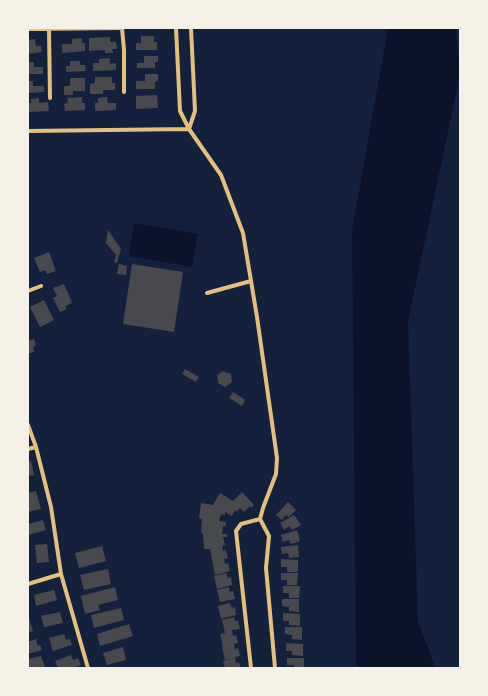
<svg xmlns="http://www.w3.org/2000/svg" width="488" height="696" font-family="Inter,sans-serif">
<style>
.water{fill:#0b132b}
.building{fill:#48494c}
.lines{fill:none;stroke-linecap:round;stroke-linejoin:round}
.minor{stroke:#e5c07b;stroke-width:4}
</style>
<rect width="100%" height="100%" fill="#14213d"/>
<!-- water -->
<path class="water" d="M388,28H456L460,75L408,321L418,622L436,668H358L356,663L352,230Z
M134,223L198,234L192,267L129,256Z"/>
<!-- building -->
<path class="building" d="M141,36H154V42H157V50H136V43H141Z
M110,37V42H116L117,49H112L113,53H105V50L89,51V38Z
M82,38V43H85V51L62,53V44H72V39Z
M35,39L36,46H41L42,52L28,54V40Z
M144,56H158V62H155V68H137V63H144Z
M110,58V64L116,63V70L93,71V63H99V59Z
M70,61H80V65H85L86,71L66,72V66H70Z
M28,62H34V67H43V74H28Z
M145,74H158V81L155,82V89H136V81H145Z
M95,77H112V83H115V90H103V94H90V84L95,83Z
M70,78H85V91H73V95H64V86H70Z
M28,81H33V86H44V92L28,93Z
M157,95L158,108L136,109V96Z
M82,97V103H85V110L65,111L64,104L68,103L67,98Z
M107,97L108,103H116V110L95,111V103H98V98Z
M39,98V103L48,102L49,111L28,112V103H31V99Z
M108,230L121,249L117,263L114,262L116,255L106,243Z
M49,252L56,271L47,274L45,270L40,272L34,258Z
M119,264L127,266L126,275L117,274Z
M132,264L183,272L174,332L123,324Z
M64,284L72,303L65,306L67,309L60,312L53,298L57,296L53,288Z
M44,300L54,320L40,327L30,307Z
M34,339L36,346L33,347L34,352L28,354V341Z
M185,369L199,377L196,382L182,374Z
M223,371L231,374L232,382L225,387L218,383L217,375Z
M233,392L245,400L242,406L229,398Z
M28,461H31L34,475L28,476Z
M36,491L41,509L28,512V493Z
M242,492L254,505L251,508L250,506L244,512L240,508L237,512L235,510L232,516L225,512V515L221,514L219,521L226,522V526H223L222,534H227V537H223L225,545L222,546L223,551L226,550L228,558L224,559L225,564L228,563L230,571L215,575L210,549H204L203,534L201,533L202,519L199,518L201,503L213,505L220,493L233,501Z
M288,502L296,510L289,517L286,515L282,520L276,515Z
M294,515L301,525L292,530L289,526L284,530L280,523Z
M43,520L46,530L28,535V524Z
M297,530L300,541L291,544L289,540L283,542L281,535Z
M47,544L49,562L37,563L35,545Z
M298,545L299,557L289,558L288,553L282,554L281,547Z
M102,546L106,561L79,568L75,553Z
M281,559L298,560V572H287V567H281Z
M108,569L111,584L84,590L80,575Z
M226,573L228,578L231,577L232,585L217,589L214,576Z
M281,573H298L297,585H287V580H281Z
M283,586H300L299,598H289V593H283Z
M115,587L118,600L98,605L100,610L85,614L81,596Z
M229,587L230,592L233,591L235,599L220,602L217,590Z
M54,590L57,600L36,606L34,595Z
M282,599H299V612L289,611V607L282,606Z
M230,603L232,608L235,607L236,615L221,619L218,606Z
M121,608L124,620L94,628L91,615Z
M60,612L63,623L44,627L41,616Z
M283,613L300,614V626L289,625V621H283Z
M234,617L235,621H238L240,629L232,630L233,636L236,635L238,643L234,644L235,649L238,648L240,656L235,657L236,663L239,662L241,668H225L223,661L230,659L225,660L222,647H223L220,634L225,633L222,620Z
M28,619H29L33,631L28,633Z
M129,624L133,636L100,646L97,634Z
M285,627H302V640L292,639V635L285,634Z
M64,634L66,640L70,639L72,645L53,651L49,638Z
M36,639L38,646L40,645L42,650L28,654V642Z
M286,643L303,644V656L292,655V651H286Z
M123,647L126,660L107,665L103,653Z
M71,655L73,660L78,658L81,665L73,668H58L55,661Z
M41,656L45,667L28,668V666H29L28,659Z
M287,658H304V668H294V665H287Z"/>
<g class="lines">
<!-- minor -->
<path class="minor" d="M49,28L50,98
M122,28L124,50V92
M176,28L180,111L189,129L221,175L243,233L257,317L277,458L276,474L263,508L260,519L269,536L266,568L275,668
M28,29L120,28
M189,129L195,111L191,28
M28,131L189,129
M28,291L41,286
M207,293L251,281
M28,425L36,447L51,507L61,574L88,668
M28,449L36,447
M28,584L61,574
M251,668L236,531L241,524L260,519"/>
</g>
<!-- border -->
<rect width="488" height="696" fill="none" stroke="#f6f1e7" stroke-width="58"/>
</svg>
